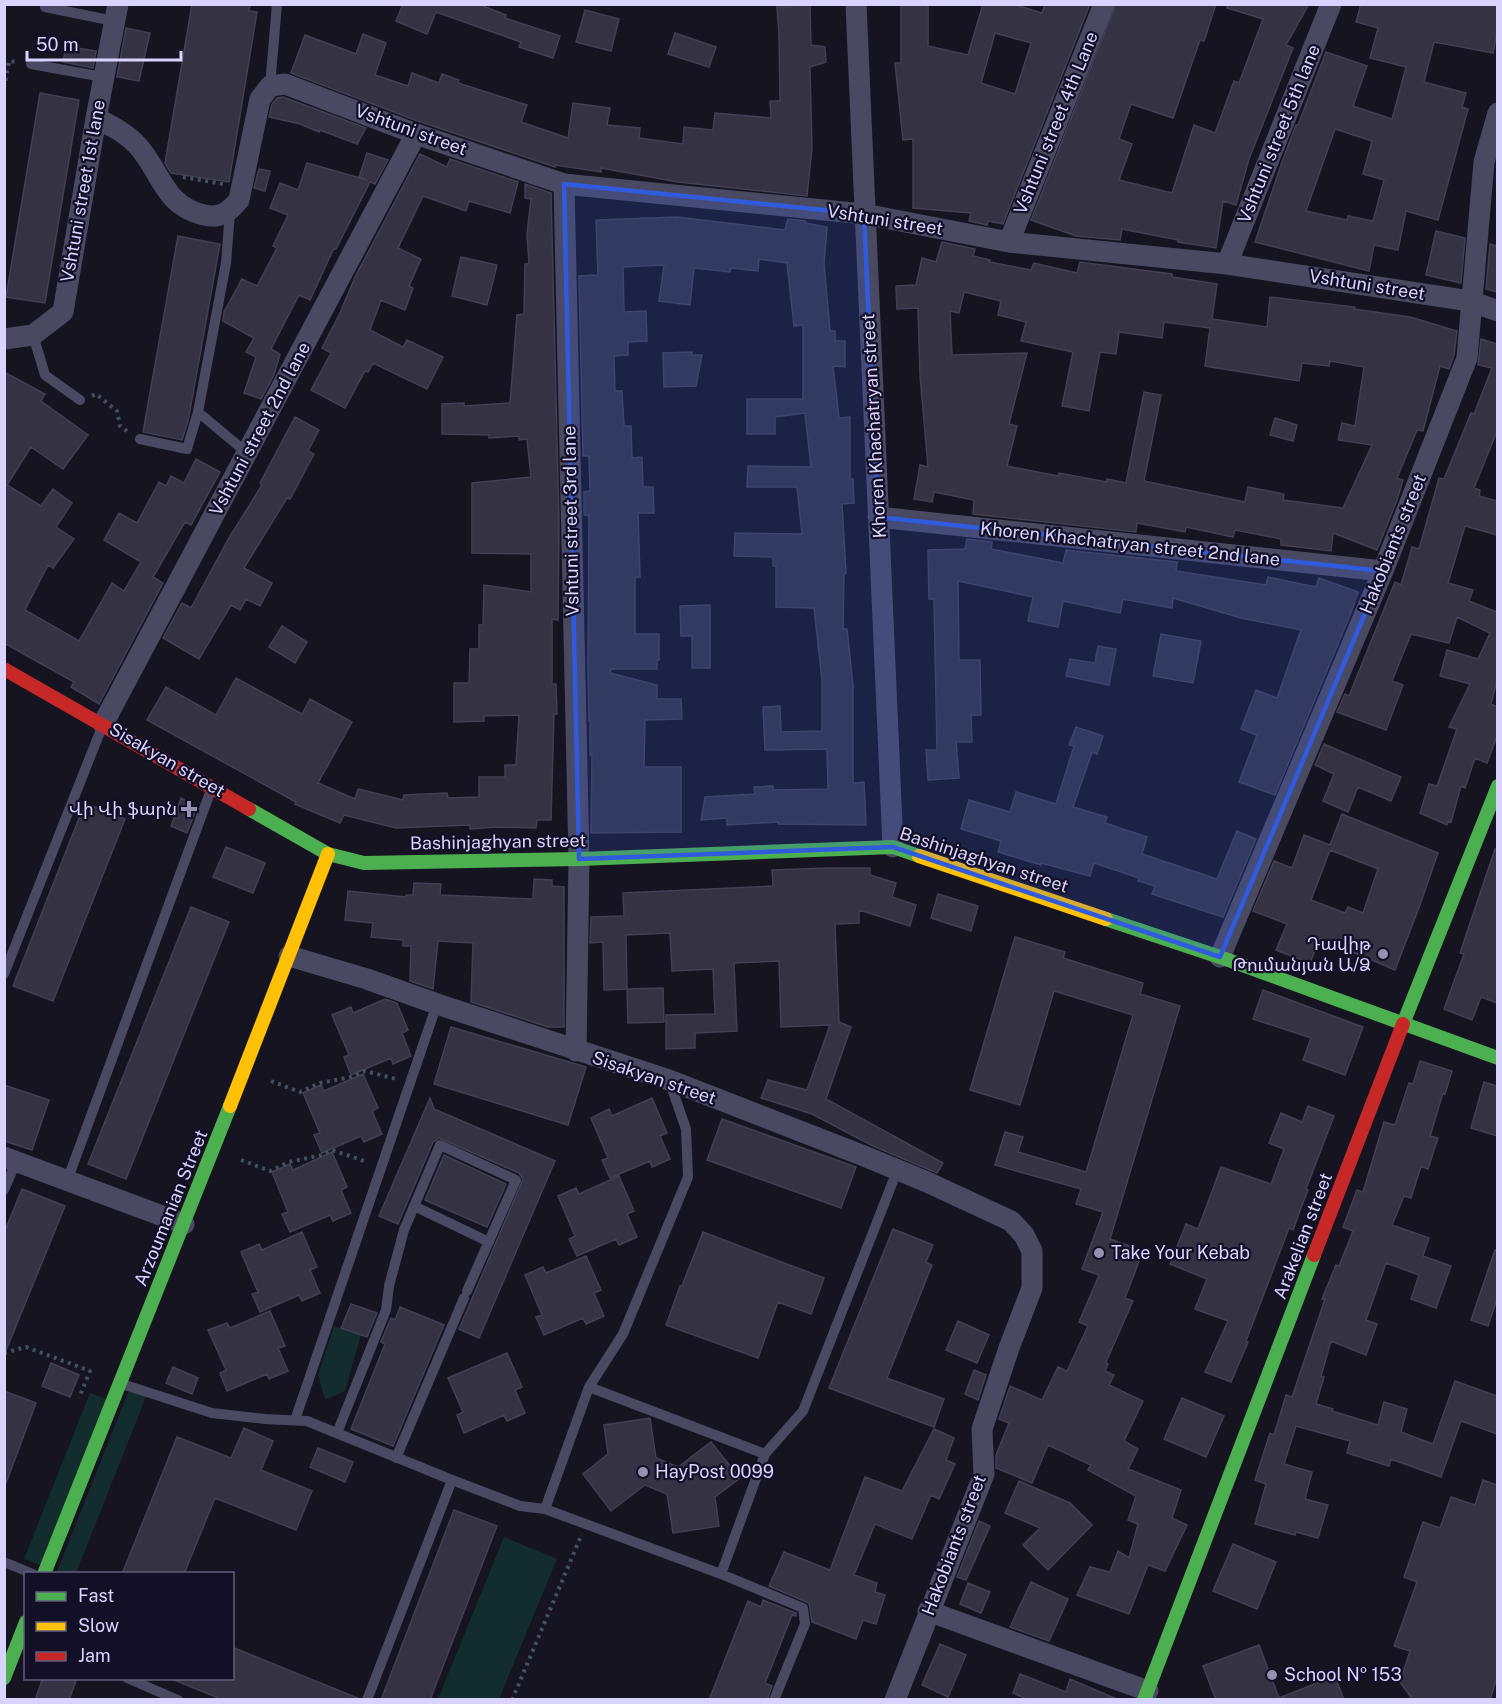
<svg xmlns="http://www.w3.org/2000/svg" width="1502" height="1704" font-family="'Public Sans','Noto Sans Armenian',sans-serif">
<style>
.green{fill:#132c2d}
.building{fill:#343243;stroke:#433f54;stroke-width:1.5;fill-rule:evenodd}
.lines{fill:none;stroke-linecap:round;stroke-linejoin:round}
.path{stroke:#44505f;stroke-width:4;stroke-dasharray:3 4.5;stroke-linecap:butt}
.lane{stroke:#4a4962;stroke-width:10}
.street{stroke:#4a4962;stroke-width:21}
.fast{stroke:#4caf50;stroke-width:14}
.slow{stroke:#ffc107;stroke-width:14}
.jam{stroke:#c62828;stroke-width:14}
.marked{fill:#305bdc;fill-opacity:0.2;stroke:#305bdc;stroke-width:4.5;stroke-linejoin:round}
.poi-dot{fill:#9591b1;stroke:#130f26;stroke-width:2}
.labels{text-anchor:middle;stroke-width:4.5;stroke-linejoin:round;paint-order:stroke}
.street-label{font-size:18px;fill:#d9d4ff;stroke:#130f26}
.poi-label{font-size:18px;fill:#d9d4ff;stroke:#130f26;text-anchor:start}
</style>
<rect width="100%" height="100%" fill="#161421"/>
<!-- green -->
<path class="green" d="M334,1326L361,1335L345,1391L325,1400L318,1375Z
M131,1385L148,1392L76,1573L56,1574Z
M90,1393L107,1399L40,1565L24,1559Z
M504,1537L557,1559L499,1699H438Z"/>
<!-- building -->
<path class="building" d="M192,4H250L249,11L257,12L229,182L171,173L165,163Z
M403,4H478L506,15L505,18L560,36L553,58L519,47L521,42L436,12L427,34L396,21Z
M791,4H810L811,45L825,47L826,62L810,67L812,148L807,196L678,182L601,168V172L555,165V167L415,120L291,73L305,35L356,54L363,34L386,43L375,75L408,86L412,73L439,83L442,74L459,80L458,83L527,105L521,122L568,138L573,103L610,108L607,125L640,128L639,138L683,144L684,127L713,130L715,113L771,118L770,101H780L779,34L777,7H791Z
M901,4H928V46L968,55L983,4H1013L1042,13L1045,4H1090L1003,224L988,221L987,225L969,221L971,213L913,208V139L903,140L895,63H901ZM995,33L1031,43L1015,94L981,83Z
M1116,4H1216L1204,41L1200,40L1173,118L1131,104L1119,139L1132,144L1119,180L1172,193L1194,125L1215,133L1234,81L1239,83L1263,19L1227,8L1228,4H1309L1286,45L1293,48L1249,159L1236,205L1223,201L1216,248L1178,242V240L1122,229L1120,240L1076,236L1031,220Z
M1361,4H1497V33L1493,53L1434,42L1424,82L1466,93L1462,107L1468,109L1438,220L1406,211L1398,250L1374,245L1369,271L1255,242L1283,159L1296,125H1298L1326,52L1367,66L1353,106L1392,119L1406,67L1370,58L1378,28L1356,22ZM1335,129L1372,141L1363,174L1384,180L1373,221L1348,216L1347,220L1306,211Z
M585,10L619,19L611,51L576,42Z
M126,28L150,33L139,81L117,77Z
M675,33L716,47L709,67L668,54Z
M66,46L96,51L93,68L63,62Z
M40,93L79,100L45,303L6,297Z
M283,97L366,128L357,144L320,130L319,132L300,124L269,117L272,104L277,98Z
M367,153L388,160L375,184L370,182L336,249L334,248L310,300L299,295L271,349L280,354L274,375L261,399L244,393L256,357L246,352L254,338L223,321L224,312L242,279L257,286L277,248L273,246L288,215L270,208L280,183L298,190L307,163L367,180L359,177Z
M420,154L447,167L450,159L518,182L510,213L469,201L466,211L423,196L398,248L421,259L409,286L413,288L405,310L381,300L370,330L403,347L407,340L443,357L427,389L373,363L368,372L365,371L345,408L311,390L331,353L322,348L340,313L355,277Z
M259,169L270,171L265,191L254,188Z
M525,184L551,193L559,522L558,620L552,619V684H556L557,714H554L551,820H537L536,828L496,827L470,829V825L396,828L344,815L340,823L295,804L296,802L147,720L166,687L216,715L236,678L302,714L310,699L352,722L318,783L355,799L358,789L403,800L404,795L447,793L448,798L479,797V777H505V765H516L519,715L484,716V721L454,722V683H469L470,649H479V625H483L484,585L531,592V554L472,553V483L531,477L527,439L519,440V436L489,438V435L442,434V404L464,403V406L510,403L517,315L524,314L525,264H529L527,234L531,199L525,198Z
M677,217L785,230L788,219L805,221V223L827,227L824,264L830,331H835V341H845V367L833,366L839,418L850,417V479H853L854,503L842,504L846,573L844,574L843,629H847L853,685V783L864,782L866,825L778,824V822L727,825V818L701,820L705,797L755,794L754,787L773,786V790L828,789L827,749L765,750L763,707L780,706L781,732L822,731V680L814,608L776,607V566H773V557L734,556L735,533L802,534L797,487H747L748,466L811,467L805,413L775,417V434H747V399H803V325L794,326L787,263L759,259L758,271L731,268L730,272L694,268L690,305L659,301L664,265L623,267L624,312L646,311L647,341L628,342V355L614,356L615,391H622L624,426H631L632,458L642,457L643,487H653L654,513H638L640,577H635V634H659V660H657V669H611L610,673L657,685V699H681L682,719L645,720L644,767H681V832L591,833L592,755H590V721H589L588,668L589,515H584V492L590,491L589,456H583L579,276L598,275L596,220Z
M1436,231L1465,238L1461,283L1426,275Z
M178,236L220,244L188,421L182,440L143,432Z
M942,242L975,249L973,256L990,260L989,262L1031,270L1034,263L1077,273L1080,262L1172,274V277L1217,284L1212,319L1267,327L1270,297L1355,307L1354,309L1410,317L1457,331L1454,355L1449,369L1440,366L1423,431L1417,430L1397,478L1403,480L1397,500L1377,550L1333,533L1331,551L1281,545V539L1235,530L1233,537L1186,527L1185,532L1137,523L1136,532L973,514L974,500L934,492L932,502L914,499L920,465L928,467L920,375L918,308L897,309L896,286L916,285L922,258L936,262ZM964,292L1001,301L998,315L1026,322L1021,341L1073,352L1062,406L1089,411L1100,352L1116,354L1119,332L1162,338L1164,322L1210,328L1205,366L1299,381L1302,363L1329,366L1330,361L1364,367L1355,426L1342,423L1338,440L1372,445L1343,508L1283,500L1284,494L1248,487L1245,502L1144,481L1161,395L1144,392L1126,483L1107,479V482L1059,473L1058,476L1007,466L1017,426L1009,424L1027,353L952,355L950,311L959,313Z
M1490,244L1497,246V292L1486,289Z
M461,257L497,265L487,305L452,296Z
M1481,339L1497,344V431L1474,488L1480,490L1479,496L1497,501V535L1465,526L1448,583L1473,590L1469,601L1497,612V680L1491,704L1497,707V736L1487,763L1475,758L1465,788L1461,786L1451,822L1448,821L1447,825L1420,813L1429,784L1437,786L1457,729L1449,727L1470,684L1440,676L1447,650L1478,659L1490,633L1457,617L1449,643L1411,634L1392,681L1403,685L1386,730L1337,712L1345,694L1349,696L1395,582L1401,585L1412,547L1419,549L1439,478L1444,479L1471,413L1474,414L1492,368L1478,365Z
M692,352V355H702L696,386L664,387L663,353Z
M4,372L45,394L41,401L88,435L63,469L31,447L7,485L41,506L53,489L72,503L56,527L74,539L53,568L48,565L25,610L79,641L112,583L124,591L141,562L104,540L119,513L137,523L159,482L166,486L171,476L184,483L196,459L220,472L191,525L185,522L153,577L163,583L99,704L71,687L74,682L4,643Z
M295,417L319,430L308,451L314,454L290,499L287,498L244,568L272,583L260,606L246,599L240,610L231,605L199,659L163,638L182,603L191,608L229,538L262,485L260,483Z
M1275,418L1297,425L1293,441L1270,435Z
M967,539L992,542L991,549L1063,563L1066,550L1177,562L1176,571L1266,585L1268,577L1316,587L1319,578L1358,592L1351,613L1275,795L1239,782L1257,735L1241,729L1256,690L1277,698L1301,630L1241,618L1173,598L1172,608L1123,599L1120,613L1063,601L1058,627L1028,621L1033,597L958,581L959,660H980L981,715H971L972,742H956L959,778L928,780L926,750H937L934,599H929L928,550L965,549Z
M710,605V668H692V636H681L680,606Z
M282,626L307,642L295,663L269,647Z
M1161,634L1201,641L1193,683L1153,676Z
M1098,646L1116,649L1109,685L1066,676L1070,659L1095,663Z
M1076,727L1103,736L1097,754L1092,752L1073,807L1107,817L1105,823L1147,837L1142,854L1217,879L1237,831L1256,839L1223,917L1152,894L1155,886L1138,881L1139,878L1094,863L1090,876L1041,863V865L998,852L1001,841L961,829L969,800L1010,812L1016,792L1056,804L1074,746L1069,745Z
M1324,744L1401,777L1391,801L1358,787L1348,812L1323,801L1334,774L1315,765Z
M181,798L197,807L187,833L171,826Z
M85,803L125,819L53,1001L13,986Z
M1342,814L1438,853L1420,905L1395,970L1320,938L1310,963L1276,950L1287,924L1253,911L1274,861L1292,868L1304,835L1330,845ZM1330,850L1378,869L1363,913L1348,907L1345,913L1311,900Z
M226,847L265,863L253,893L213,877Z
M1495,849L1497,850V1003L1481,997L1472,1020L1444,1009L1464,954L1460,953Z
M827,868H870V875L896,883L892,897L916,905L910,926L859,910V923L835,924L839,1022L851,1027L826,1099L943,1163L937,1173L873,1146L812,1114L761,1098L768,1080L807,1090L830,1025L781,1027L779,961L734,963L737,1031L695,1033V1048L666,1049V1015L715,1014L713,969L672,971L670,933L626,935L627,989L604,990L603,942L590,943L591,917L624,916L623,893L773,886L772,870Z
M534,879L552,880V886L564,887V1027H548L471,1002L473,943L438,941L433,989L410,981L411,946H403V940L371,937L373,923L345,920L348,891L406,897V895H413L414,883L441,884L440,895L533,899Z
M938,894L978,906L971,931L931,918Z
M191,907L229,922L126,1179L88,1164Z
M1015,937L1065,952L1063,958L1143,983L1140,994L1180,1006L1110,1239L1143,1251L1125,1298L1133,1301L1106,1362L1108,1364L1105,1371L1114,1375L1109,1385L1143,1401L1124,1441L1138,1449L1128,1469L1181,1490L1172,1518L1187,1525L1165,1571L1148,1565L1129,1614L1077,1595L1090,1567L1110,1572L1118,1551L1129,1558L1138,1524L1128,1520L1136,1496L1088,1470L1091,1465L1048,1445L1032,1483L996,1468V1455L1009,1423L999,1419L1010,1386L1042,1400L1058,1367L1067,1371L1088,1326L1079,1322L1099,1275L1082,1269L1103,1212L1076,1204L1081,1189L995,1165L1005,1132L1023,1137L1018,1152L1086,1172L1133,1015L1054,991L1020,1105L970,1090Z
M663,988L664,1022L628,1023L627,989Z
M1263,990L1363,1027L1345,1075L1303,1060L1311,1038L1253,1019Z
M385,999L397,1003L408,1030L402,1033L411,1056L393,1064L391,1058L351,1075L344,1057L349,1055L332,1015L351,1007L353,1013Z
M451,1027L586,1067L568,1125L434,1084Z
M1420,1061L1452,1071L1445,1094L1443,1093L1430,1136L1438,1138L1428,1169L1421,1166L1411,1198L1404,1196L1392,1225L1429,1238L1423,1256L1451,1266L1436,1308L1411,1299L1419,1275L1386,1263L1366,1320L1377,1324L1366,1355L1331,1341L1321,1376L1324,1377L1316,1404L1333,1409L1332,1411L1378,1425L1384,1402L1407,1409L1401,1432L1433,1444L1455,1381L1497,1396V1434L1461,1421L1441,1477L1391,1459L1389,1466L1347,1453L1350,1441L1296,1426L1284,1464L1312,1472L1305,1499L1328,1505L1318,1538L1296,1532L1295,1535L1255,1524L1266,1484L1255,1480L1270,1433L1274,1435L1286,1395L1292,1397L1325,1299H1322L1336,1265L1339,1266L1353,1231L1343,1227L1357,1190L1363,1192L1384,1122L1395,1125L1409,1083L1413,1084Z
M363,1074L378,1108L372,1111L382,1134L364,1142L361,1136L322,1153L314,1135L320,1133L303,1093L321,1085L324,1091Z
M1484,1082L1497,1086V1136L1471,1128Z
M4,1085L49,1100L32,1150L4,1141Z
M430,1098L434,1109L555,1161L479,1338L459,1329L523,1179L519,1173L439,1138L433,1142L398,1224L379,1216Z
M652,1098L667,1133L660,1136L670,1159L652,1167L650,1161L610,1178L602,1160L608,1158L591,1118L609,1109L612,1116Z
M1308,1106L1334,1116L1306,1189L1308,1190L1301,1208L1293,1230L1289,1228L1246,1341L1248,1342L1231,1382L1205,1372L1228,1321L1195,1309L1207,1279L1170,1264L1186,1224L1198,1229L1221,1167L1271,1184L1284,1149L1269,1143L1281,1113L1302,1122Z
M722,1119L856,1167L841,1208L707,1160Z
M332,1152L347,1187L341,1190L351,1213L333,1221L330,1215L290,1232L282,1214L288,1212L272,1172L290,1164L293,1170Z
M444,1155L506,1184L487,1227L425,1200Z
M619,1176L634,1211L627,1214L637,1237L619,1245L616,1239L577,1256L569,1239L575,1236L558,1196L576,1188L579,1194Z
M22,1189L65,1206L5,1353L4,1233Z
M893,1229L933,1245L926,1262L932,1265L887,1378L944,1399L934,1427L829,1388Z
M302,1232L317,1267L310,1270L320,1293L302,1301L299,1295L260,1312L252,1294L258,1292L241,1252L259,1244L262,1250Z
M703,1232L824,1278L811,1314L778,1302L758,1358L666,1325L680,1286H682Z
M1495,1250L1497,1251V1299L1488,1326L1471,1320Z
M586,1256L601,1290L594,1293L604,1316L586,1324L583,1318L544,1335L536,1317L542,1315L525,1275L543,1267L546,1273Z
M351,1304L377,1313L367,1337L341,1328Z
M400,1307L444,1325L393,1446L351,1429L385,1344L381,1342L391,1318L395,1320Z
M270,1311L285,1346L278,1348L288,1371L269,1379L267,1374L227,1391L220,1373L226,1370L208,1330L227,1323L230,1328Z
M958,1321L989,1335L977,1363L946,1350Z
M507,1353L522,1387L515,1390L525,1413L507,1421L504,1415L464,1433L457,1415L463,1412L448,1378Z
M51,1363L79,1375L70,1397L42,1386Z
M173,1367L198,1378L192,1394L166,1383Z
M974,1370L986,1375L978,1400L965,1394Z
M4,1391L36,1403L6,1483H4Z
M1182,1398L1224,1416L1206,1457L1164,1439Z
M650,1418L656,1458L678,1467L711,1442L740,1478L715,1497L719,1526L673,1533L667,1494L645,1485L611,1511L583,1474L608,1454L604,1425Z
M244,1428L273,1441L261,1470L312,1491L296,1530L215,1498L184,1574H122L177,1437L231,1458Z
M934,1429L954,1438L946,1460L955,1464L939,1499L931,1495L912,1539L875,1524L854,1575L877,1583L875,1592L885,1595L876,1624L863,1620L856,1639L812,1622L809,1603L769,1586L784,1552L830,1570L865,1477L902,1491Z
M318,1448L353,1462L345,1482L310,1467Z
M1483,1480L1497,1485V1677L1490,1700H1413L1400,1682L1410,1651L1394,1646L1417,1582L1404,1577L1423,1522L1440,1528L1451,1497L1475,1505Z
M1019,1481L1070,1503L1092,1525L1048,1570L1023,1545L1040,1528L1005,1513Z
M454,1510L497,1526L430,1700H381Z
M979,1521L990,1526L966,1580L957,1577Z
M1233,1544L1276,1562L1257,1609L1213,1591Z
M1031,1582L1068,1599L1049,1641L1010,1627Z
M968,1583L990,1592L981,1613L960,1604Z
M763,1600L796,1613V1616L792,1615L765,1683L772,1686L767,1700H709L748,1601L761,1607Z
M940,1644L966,1655L948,1697L922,1685Z
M1259,1645L1279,1698L1335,1676L1344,1700H1216L1203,1666Z
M232,1647L360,1699V1700H223L172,1679L232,1678Z
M1020,1674L1066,1692L1070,1679L1119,1700H1029L1013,1693Z
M43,1678H77L69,1700H35Z"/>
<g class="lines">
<!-- path -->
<path class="path" d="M4,88L9,61L16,62
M183,177L223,184
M92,396L96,394L117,411L120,426L127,431
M271,1081L300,1092L320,1083L351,1077L365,1071L396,1079
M241,1160L270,1171L289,1162L322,1155L332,1150L367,1162
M4,1353L26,1347L90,1371L79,1398
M512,1700L581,1536"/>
<!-- lane -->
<path class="lane" d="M45,7L114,21
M31,64L103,77
M270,86L277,4
M230,212L226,263L198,412L247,453
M33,335L45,375L80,400
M140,439L187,449L198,412
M4,974L102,727
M67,1181L211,790
M4,1190L16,1162
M414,1206L489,1242
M122,1384L212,1413L265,1419L307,1421L452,1480L367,1700
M589,1387L623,1334L688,1177L686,1129L669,1080
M295,1420L437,1004
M337,1433L386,1310L389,1286L404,1230L440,1145L516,1180L467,1291
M396,1458L464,1298
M452,1480L520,1506L545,1509L721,1574L803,1608L805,1624L774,1700
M545,1509L589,1387L765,1454
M4,1562L33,1574
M721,1574L765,1454L803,1411L897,1171
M127,1678L178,1700"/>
<!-- street -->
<path class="street" d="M856,4L893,847
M96,118C112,126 126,133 138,146C162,173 163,205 204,215C220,219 229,212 239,200L260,99L270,86L285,84L416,134L564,184L864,214L1009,242L1227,264L1470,301L1498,311
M564,184L579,859L576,1051
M1009,242L1104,4
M1227,264L1331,4
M4,339L33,335L63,312L96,118L118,4
M878,517L1383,571
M103,724L416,134
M289,956L367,979L437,1004L669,1080L864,1156L927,1182L1011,1221L1024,1235L1032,1251V1288L1009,1348L982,1429L984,1474L895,1700
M1220,957L1383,571L1467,358L1484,162L1498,113
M4,1157L184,1224
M928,1611L1148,1691"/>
<!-- fast -->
<path class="fast" d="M249,809L328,854L364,863L579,859L893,847L919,856
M1106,919L1220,957L1498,1058
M1403,1024L1498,786
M44,1574L230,1106
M4,1678L26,1622
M1144,1700L1314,1255"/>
<!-- slow -->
<path class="slow" d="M919,856L1106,919
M230,1106L328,854"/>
<!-- jam -->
<path class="jam" d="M4,669L249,809
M1314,1255L1403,1024"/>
</g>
<!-- marked area -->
<path class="marked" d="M564,184L864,214L878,517L1383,571L1220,957L893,847L579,859Z"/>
<!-- markers -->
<g class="poi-dot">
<path d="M186 800h6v6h6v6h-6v6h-6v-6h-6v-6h6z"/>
<circle cx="1383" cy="954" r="6"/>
<circle cx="1099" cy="1253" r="6"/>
<circle cx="643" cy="1472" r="6"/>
<circle cx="1272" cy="1675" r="6"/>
</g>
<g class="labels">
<!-- street labels -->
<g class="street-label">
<text transform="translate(1056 123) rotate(-68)" y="6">Vshtuni street 4th Lane</text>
<text transform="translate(411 130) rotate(20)" y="6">Vshtuni street</text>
<text transform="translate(1279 134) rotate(-68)" y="6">Vshtuni street 5th lane</text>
<text transform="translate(83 191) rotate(-80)" y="6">Vshtuni street 1st lane</text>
<text transform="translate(885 220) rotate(9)" y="6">Vshtuni street</text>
<text transform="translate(1367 285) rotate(9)" y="6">Vshtuni street</text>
<text transform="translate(874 426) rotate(-93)" y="6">Khoren Khachatryan street</text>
<text transform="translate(260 429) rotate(-62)" y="6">Vshtuni street 2nd lane</text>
<text transform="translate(571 521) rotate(-91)" y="6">Vshtuni street 3rd lane</text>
<text transform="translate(1130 544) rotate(6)" y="6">Khoren Khachatryan street 2nd lane</text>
<text transform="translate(1393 544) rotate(-68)" y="6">Hakobiants street</text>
<text transform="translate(167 760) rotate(30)" y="6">Sisakyan street</text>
<text transform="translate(498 842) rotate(-1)" y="6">Bashinjaghyan street</text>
<text transform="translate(984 860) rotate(18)" y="6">Bashinjaghyan street</text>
<text transform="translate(654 1078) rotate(19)" y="6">Sisakyan street</text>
<text transform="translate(171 1208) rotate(-68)" y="6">Arzoumanian Street</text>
<text transform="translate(1303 1236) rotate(-69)" y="6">Arakelian street</text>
<text transform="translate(954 1545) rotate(-69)" y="6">Hakobiants street</text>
</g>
<!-- poi labels -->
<g class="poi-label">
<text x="177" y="815" text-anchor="end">Վի Վի ֆարն</text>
<text x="1371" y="950" text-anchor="end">Դավիթ<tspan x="1371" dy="21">Թումանյան Ա/Ձ</tspan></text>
<text x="1111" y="1259">Take Your Kebab</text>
<text x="655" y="1478">HayPost 0099</text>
<text x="1284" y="1681">School № 153</text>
</g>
</g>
<!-- border -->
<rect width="1502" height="1704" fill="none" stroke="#d9d4ff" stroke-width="12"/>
<!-- legend -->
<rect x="24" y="1572" width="210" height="108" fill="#130f26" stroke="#625e7d" stroke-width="1.5"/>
<rect x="36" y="1592" width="30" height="9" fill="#4caf50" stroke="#625e7d" stroke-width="1.5"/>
<text x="78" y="1602" font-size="18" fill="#d9d4ff">Fast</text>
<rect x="36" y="1622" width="30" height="9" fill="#ffc107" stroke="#625e7d" stroke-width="1.5"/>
<text x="78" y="1632" font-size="18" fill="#d9d4ff">Slow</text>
<rect x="36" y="1652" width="30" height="9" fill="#c62828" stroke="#625e7d" stroke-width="1.5"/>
<text x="78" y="1662" font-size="18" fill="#d9d4ff">Jam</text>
<!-- scale -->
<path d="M27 51v9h154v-9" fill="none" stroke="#d9d4ff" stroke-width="3"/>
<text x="36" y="51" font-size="18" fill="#d9d4ff" stroke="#130f26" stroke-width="4.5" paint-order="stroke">50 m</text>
</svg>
